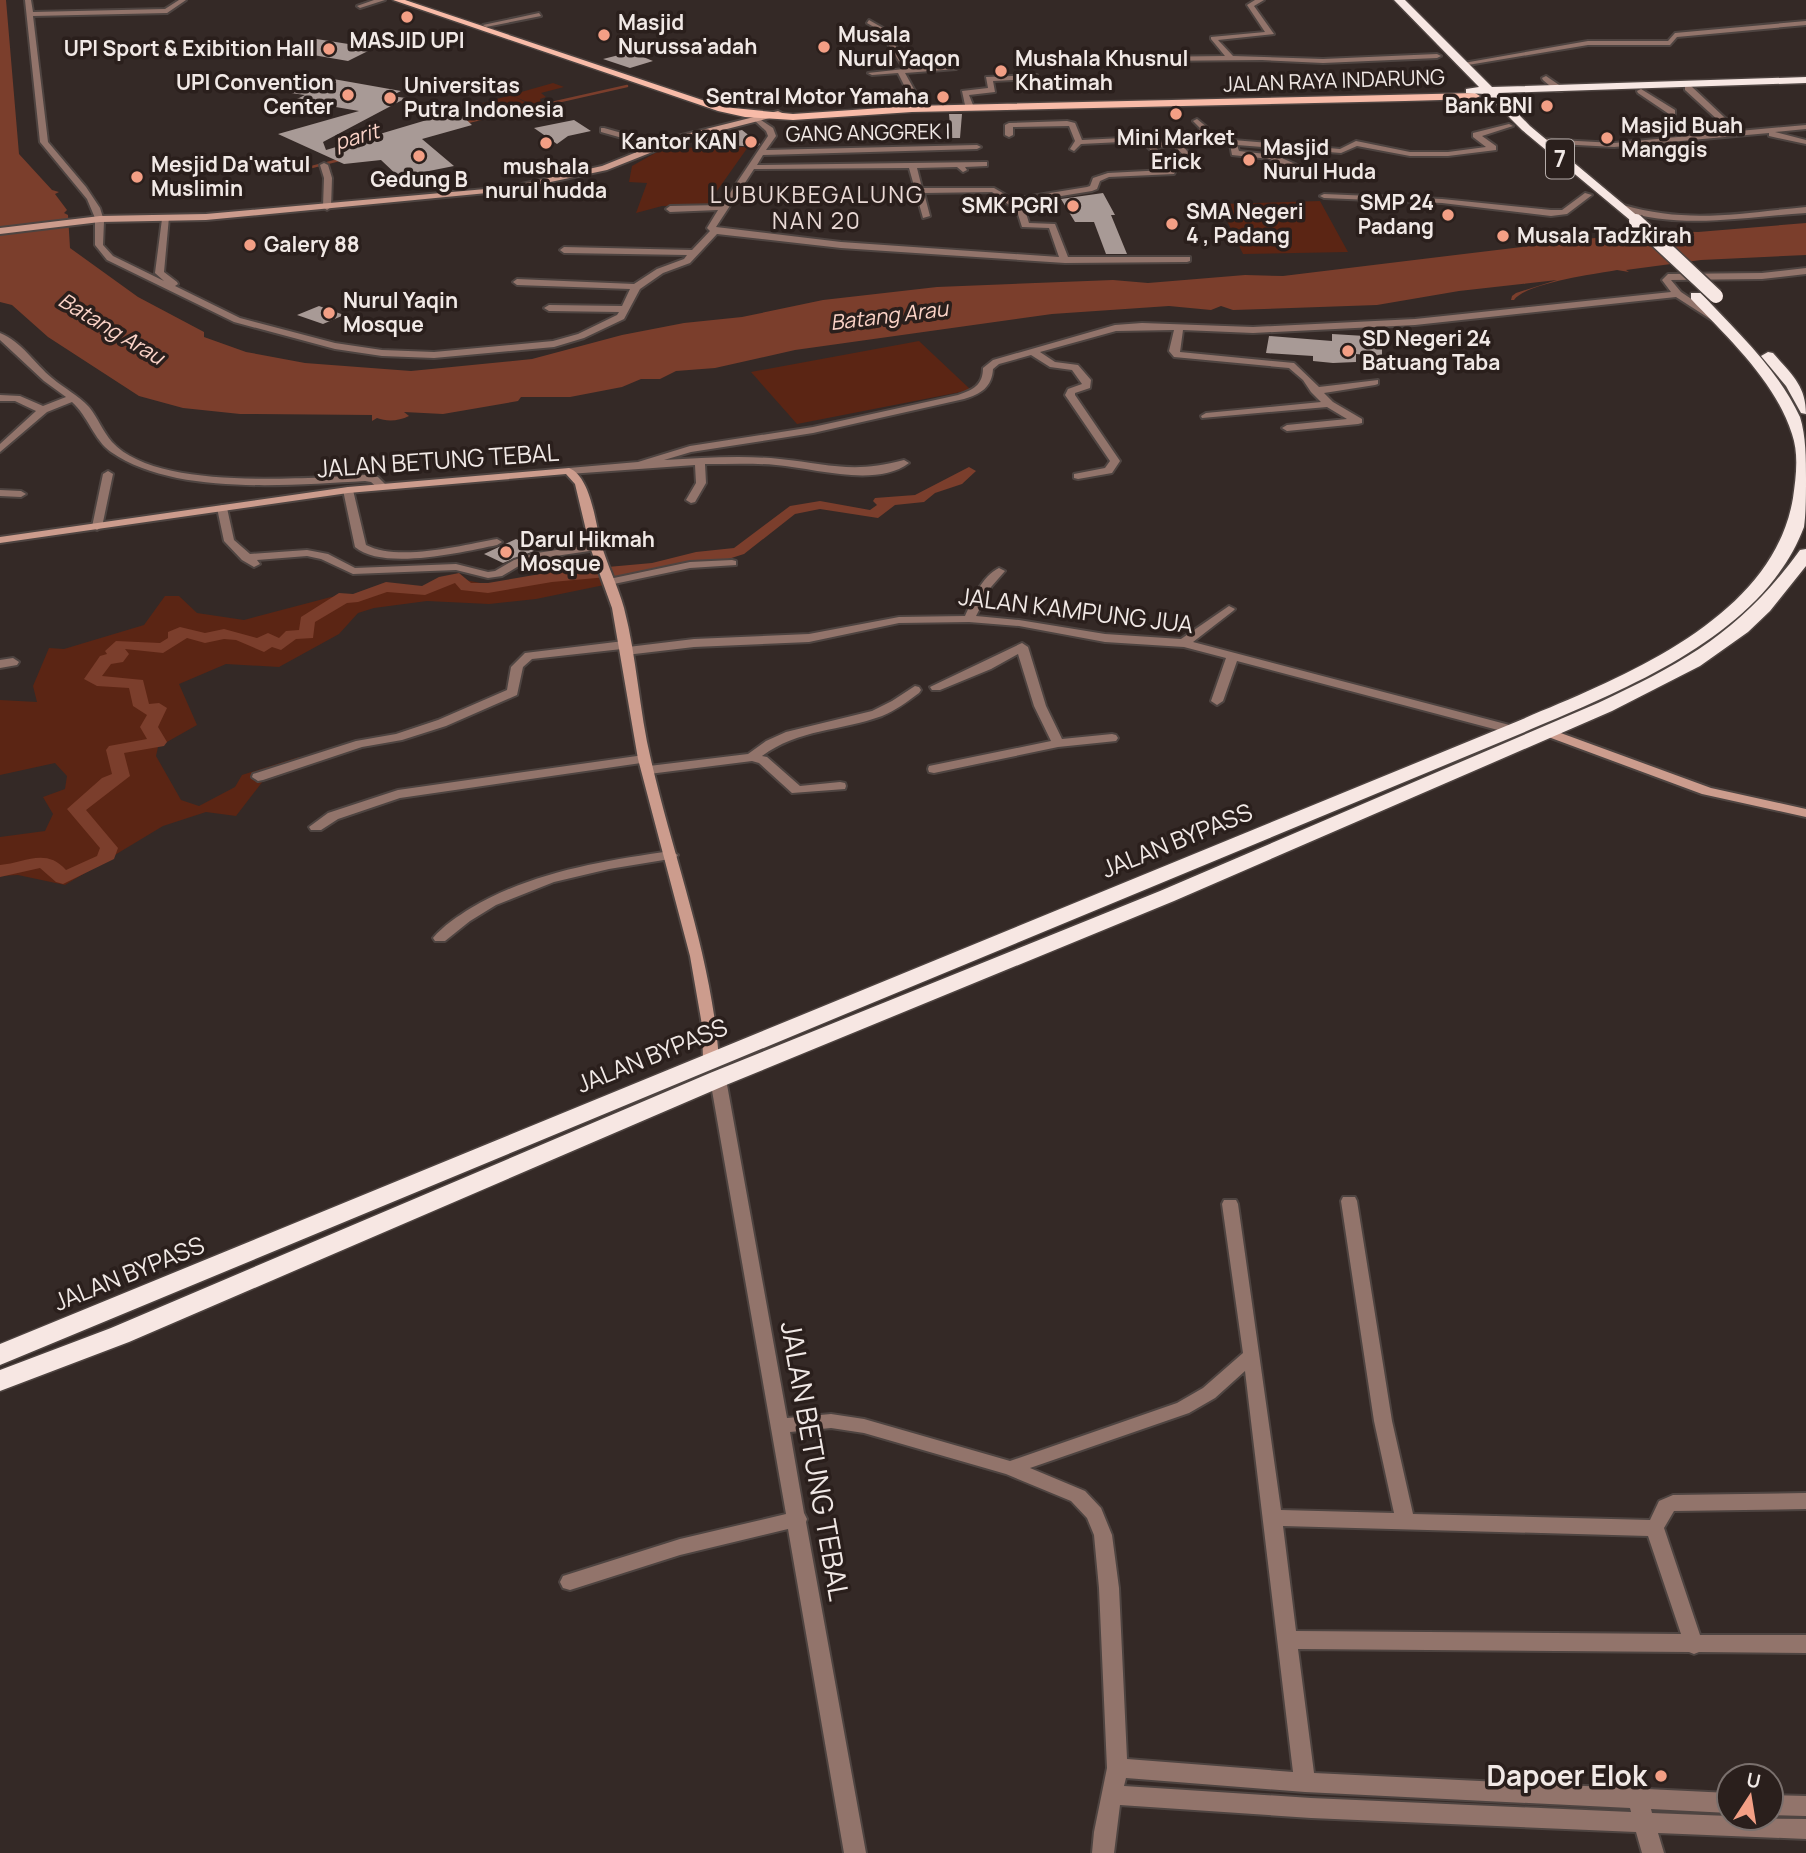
<svg xmlns="http://www.w3.org/2000/svg" width="1806" height="1853" font-family="Manrope,sans-serif">
<style>
.green{fill:#5b2514}
.water{fill:#7b3e2c}
.lines{fill:none;stroke-linecap:round;stroke-linejoin:round}
.stream{stroke:#7b3e2c;stroke-width:2.5}
.canal{fill:#7b3e2c;fill-rule:evenodd}
.building{fill:#a89a96}
.street-casing{stroke:#4e4441;stroke-width:4}
.secondary-casing{stroke:#4e4441;stroke-width:4}
.primary-casing{stroke:#4e4441;stroke-width:3}
.highway-casing{stroke:#4e4441;stroke-width:3}
.street{fill:#92746b;fill-rule:evenodd}
.secondary{fill:#cc9c8d;fill-rule:evenodd}
.primary{fill:#f8bba8;fill-rule:evenodd}
.highway{fill:#f7e7e3;fill-rule:evenodd}
.highway-bridge-far1-casing{stroke:#4e4441;stroke-width:13;stroke-linecap:butt}
.highway-bridge-casing{stroke:#4e4441;stroke-width:17;stroke-linecap:butt}
.highway-bridge-far1{stroke:#f7e7e3;stroke-width:11}
.highway-bridge{stroke:#f7e7e3;stroke-width:14}
.poi-dot{fill:#f39f85;stroke:#2a1f1c;stroke-width:2.5}
.labels{text-anchor:middle;stroke-width:7;stroke-linejoin:round;paint-order:stroke}
.far-poi-label{font-size:21px;font-weight:bold;fill:#f1e9e6;stroke:#2a1f1c;text-anchor:start}
.far-street-label{font-size:21px;fill:#f1e9e6;stroke:#2a1f1c}
.far-water-label{font-size:21px;font-style:italic;fill:#fcd4c8;stroke:#2a1f1c}
.shield{fill:#2a1f1c;stroke:#b5aca9;stroke-width:2}
.shield-label{font-size:23px;font-weight:bold;fill:#f1e9e6}
.far-quarter-label{font-size:23px;letter-spacing:2px;fill:#eadad6;stroke:#2a1f1c}
.street-label{font-size:24px;fill:#f1e9e6;stroke:#2a1f1c}
.near-street-label{font-size:28px;fill:#f1e9e6;stroke:#2a1f1c}
.near-poi-label{font-size:28px;font-weight:bold;fill:#f1e9e6;stroke:#2a1f1c;text-anchor:end}
</style>
<rect width="100%" height="100%" fill="#342926"/>
<!-- green -->
<path class="green" d="M553,83L564,87L541,93L546,97L540,99L541,102L532,104L515,97L531,105L491,115L469,107Z
M748,147L707,205L662,206L636,213L647,183L629,182L632,166L664,148Z
M1320,201L1348,252L1243,254L1219,204Z
M919,341L971,390L797,424L751,372Z
M613,568L614,583L536,599L489,604L427,601L374,608L358,613L339,634L279,667L226,664L179,684L197,725L158,747L156,756L181,800L199,806L235,787L242,775L299,757L312,759L263,781L236,816L206,812L163,826L65,885L18,875L0,876V837L45,831L53,814L43,797L65,789L67,776L55,763L0,775V700L37,702L33,686L49,648L64,649L144,625L165,596H179L197,613L244,620L331,597L437,586L449,577L486,584Z"/>
<!-- water -->
<path class="water" d="M0,0H6L19,154L52,190L59,192L55,194L67,210L64,213L68,215L70,248L138,297L204,332V337L246,352L305,363L411,371L532,359L622,335L684,323L742,317L823,300L937,287L1113,280L1148,283L1245,275L1283,276L1595,238L1609,236L1613,230L1698,232L1806,223V255L1701,260L1626,270L1629,272L1617,270C1595,274 1526,283 1514,300H1511L1512,296L1516,293L1557,280L1459,291L1377,305L1233,310L1221,306L1211,310L1169,306L1052,314L795,350L715,368L676,371L660,379H641L622,387L570,397H521L518,401L443,414L404,412L409,416C399,421 387,422 377,418L372,421V415L240,414L183,408L139,396L48,337L12,305L0,302Z"/>
<g class="lines">
<!-- stream -->
<path class="stream" d="M463,123L627,86
M300,170L343,159"/>
<!-- canal -->
<path class="canal" d="M969,467L976,471L962,484L935,493L924,502L895,505L878,518L820,509L795,514L744,554L722,561L696,562L652,573L552,582L488,593L461,590L455,583L425,595L387,592L358,602L347,603L315,622L313,638L296,639L281,650L272,647L264,652L236,640L224,639L205,643L187,638L163,653L125,649L129,654L123,662L111,664L102,676L143,680L149,704L159,703L167,708L158,727L167,742L164,746L124,753L130,776L86,810L118,848L114,859L63,884L56,882L40,868L0,877V865C24,863 46,847 66,870L97,856L100,848L67,809L102,778L112,774L106,750L109,746L147,739L140,727L147,715L133,706L129,688L97,686L84,679L100,656L107,654L105,651L116,641L160,643L168,638V632L180,627L205,633L224,629L257,638L268,633L279,638L286,631L299,630L301,617L339,593L353,594L386,582L422,586L439,577L459,573L471,583H488L552,572L652,563L696,552L734,548L790,506L820,501L870,510L877,505L873,501L875,498L915,495Z"/>
</g>
<!-- building -->
<path class="building" d="M310,38L374,48L348,61L284,50Z
M631,52L653,61L630,68L603,59Z
M322,77L401,91L391,96L406,98L323,142L326,150L457,111L472,125L422,139L454,166L399,177L381,160L344,164L278,134L359,111L295,100L305,95L291,93Z
M949,114H962L960,138H951Z
M574,120L591,131L568,136L557,144L534,128Z
M742,130L760,144L757,147L700,143L699,139Z
M1103,193L1115,215H1111L1127,254H1106L1094,222H1075L1061,199Z
M319,306L344,315L323,324L297,315Z
M1332,334L1382,337V356L1356,354V362L1333,363L1313,361V356L1266,353L1269,336L1332,341Z
M516,539L533,547L530,549L534,551L503,563L484,554Z"/>
<g class="lines">
<defs>
<path id="street" d="M25,0H31L33,12L165,9L179,0H186L167,13L33,16L48,142L86,187L100,208L104,221L103,245L113,256L164,281L155,273L162,219L169,217L164,272L177,282L178,284L175,286L240,318L335,343L382,350L434,352L553,341L578,334L617,315L619,312L549,311L544,308L549,305L622,306L630,289L517,285L513,282L517,279L634,284L657,269L684,259L687,255L564,253L560,250L564,247L692,250L710,231L707,228L718,210L670,212L666,209L670,206L722,205L768,136L766,131L754,120L758,118L773,128L776,136L766,150L977,145L981,147L977,149L763,155L757,165L984,162H987V166L965,167L967,170L963,172L957,167L917,168L922,188H994L1013,199L1087,187L1090,186L1093,178L1108,173L1166,170L1158,157L1141,141L1081,144L1074,151L1070,149L1075,141L1069,126L1013,127V135L1009,137L1005,135V125L1009,123L1067,121L1075,123L1082,140L1143,137L1151,143L1195,141L1200,128L1193,121L1197,119L1208,128L1203,141L1233,140L1340,149L1356,141L1410,152H1448L1486,147L1473,137V133L1509,124L1513,126L1482,136L1496,146V150L1448,156H1410L1357,146L1341,153L1237,145L1239,151L1275,155L1304,168L1305,170L1301,172L1270,159L1232,155L1230,144L1183,146L1199,166L1195,168L1175,146L1156,147L1175,172L1174,174L1109,177L1100,181L1097,189L1092,191L1018,203L1025,210L1029,223L1055,224L1068,257H1190V261L1187,262L1065,263L841,248L717,234L690,263L663,273L640,289L624,319L584,338L554,347L434,358L382,356L335,349L234,322L107,260L95,245V218L87,199L40,142ZM909,168L923,218L930,216L924,193L992,192L1017,211L1022,227L1049,228L1059,257L841,242L716,227L754,169Z
M374,0H385L360,8L357,6Z
M1255,0H1264L1254,6L1274,34L1218,40L1233,56L1323,59L1437,54L1441,56L1437,58L1323,63L1262,60L1146,61L1142,59L1146,57L1225,56L1211,39V37L1265,32L1247,5Z
M539,13L541,16L486,27L483,25Z
M869,20L883,28L911,68L956,65L960,67L956,69L905,73L915,91V104L908,106L907,91L898,73L872,75L868,73L904,69L879,30L867,23Z
M1806,21V25L1677,37L1670,45H1588L1462,66L1458,64L1588,41H1668L1675,33Z
M1034,75H1037V79L993,81L995,92L969,95L973,105L969,107L965,105L962,91L988,88L986,77Z
M1546,76L1562,87V91H1556L1543,80L1542,78Z
M1685,86H1691L1739,131L1806,125V129L1775,132L1806,140V144L1769,136V133L1614,147L1541,143L1537,141L1541,139L1614,143L1731,132L1685,90Z
M1641,89L1675,110V114H1669L1638,93L1637,91Z
M604,128L661,144L662,146L658,148L601,132V128Z
M324,163L328,165L332,178L331,207L327,210L323,207L324,178L320,165Z
M1585,193L1592,195L1567,214L1551,216L1442,203L1324,198L1320,196L1324,194L1442,199L1551,210H1562Z
M1623,205C1688,224 1741,213 1806,207V213C1744,217 1681,230 1620,210V206Z
M1806,268V274L1762,279L1671,280L1681,292L1721,319L1723,321L1718,324L1676,297L1415,325L1253,333L1183,330L1180,352L1294,363L1319,387L1378,380V384L1375,385L1324,393L1333,402L1362,419V423L1358,424L1287,431L1282,428L1287,425L1347,419L1327,407L1202,418L1201,416L1206,413L1321,402L1311,392L1303,380L1289,368L1174,357L1169,351L1174,330L1116,331L1040,352L1055,362L1078,365L1091,380L1090,388L1075,393V395L1120,461L1112,473L1078,479L1074,478V474L1105,468L1110,461L1065,395L1068,389L1082,384L1072,370L1050,367L1031,355L999,364L993,369C992,387 981,394 964,399L813,433L691,452L664,460C703,458 741,455 780,459C829,464 853,474 904,460L909,463C876,488 814,468 776,465C753,463 729,464 705,464L706,483L695,502L691,503L686,500L696,483L695,465L569,474L564,471L569,468L638,462L690,446L813,427L958,395C973,390 983,385 983,368L993,360L1115,325L1142,323L1253,327L1415,319L1671,292L1662,280L1668,274L1762,273Z
M0,333C21,341 35,364 52,378C65,389 78,395 89,407C98,418 103,432 112,442C156,491 304,478 365,475L378,477L388,487L387,489H379L371,482L365,481C291,485 174,496 111,452C94,440 88,416 72,402L47,412L0,452V444L36,411L15,401H0V395L20,396L43,406L66,397L44,381L0,340Z
M108,471L113,474L102,527L97,530L92,527L103,474Z
M348,487L353,490L366,545C399,562 462,545 497,539L502,542L497,545C463,552 383,571 355,547L343,490Z
M0,490L21,491L26,494L21,497L0,496Z
M222,505L227,508L234,540L250,554L307,550L328,554L355,568L456,564L488,572L495,571L514,560L537,553L596,544L602,547L596,550L542,558L522,564L502,576L488,578L456,570L353,574L321,559L307,556L257,560L260,564L254,567L242,560L224,541L217,508Z
M732,560L736,561V565L690,568L609,585L603,582L609,579L690,562Z
M999,568L1005,571L991,587L976,616L1019,620L1105,634L1181,639L1229,606L1235,609L1233,611L1193,642L1517,727L1519,730L1513,734L1237,661L1223,701L1217,705L1211,701L1226,658L1184,647L1105,642L1019,626L969,622L899,623L809,642L694,647L626,655L622,654V649L532,659L523,667L517,695L446,726L402,740L362,747L263,780L258,781L252,777L253,774L356,741L396,734L438,720L507,690L511,667L525,653L624,641L628,642V647L694,639L809,634L899,617L965,616C973,599 982,576 999,568Z
M1022,643L1028,647L1046,706L1062,739L1112,734L1116,735L1118,738L1116,741L1058,747L934,773L929,772L928,769L929,766L1051,741L1034,706L1018,654L991,669L940,690H932L930,687Z
M13,658L19,662L17,665L0,668V660Z
M915,686L919,687L921,690L919,693C907,702 896,710 882,716C841,731 798,729 762,756L767,757L800,786L840,782L845,783L846,786L845,789L792,793L759,763L752,761L649,774L643,770L649,766L748,754L766,741L786,732L872,711L892,701Z
M644,755L648,756L650,759L648,762L400,798L338,819L321,830H311L309,827L328,813L398,790Z
M671,851L678,855L676,858L609,869L554,882L496,905L470,921L445,941H435L433,938C443,926 458,916 471,908C532,872 602,861 671,851Z
M718,1074L723,1075L726,1079L787,1418L831,1414L864,1419L1010,1461L1177,1403L1203,1388L1243,1353L1222,1204L1224,1200H1236L1238,1204L1281,1510L1394,1513L1374,1421L1341,1201L1343,1197H1355L1357,1201L1392,1421L1413,1514L1650,1520L1659,1501L1673,1495L1806,1493V1509L1674,1511L1664,1528L1700,1635H1806V1653L1699,1652L1694,1654L1689,1652L1298,1649L1314,1773L1729,1793V1813L1651,1809L1652,1813L1729,1816V1818L1806,1819V1839L1658,1833L1664,1853H1642L1636,1832L1311,1818L1120,1805L1114,1853H1092L1094,1832L1107,1768L1099,1588L1094,1535L1087,1518L1071,1501L1006,1474L864,1433L831,1428L790,1432L804,1513L807,1519L806,1522L866,1853H844L788,1529L680,1555L570,1590L563,1588L560,1582L563,1576L680,1539L786,1514L710,1079L713,1075ZM1245,1371L1293,1772L1127,1759L1119,1588L1112,1535L1101,1508L1085,1491L1030,1468L1189,1413L1215,1398ZM1283,1526L1648,1536L1681,1634L1296,1631ZM1126,1778L1305,1792L1630,1808L1631,1812L1311,1798L1124,1786Z
M1771,1795L1806,1796V1816L1771,1815Z"/>
<path id="secondary" d="M778,111L782,113L781,115L680,141L607,170L508,191L206,220L100,222L0,234V228L100,216L206,214L508,187L602,166L674,137Z
M569,468C591,477 595,522 601,543C607,565 618,586 624,608C637,658 639,710 651,760C674,860 712,957 719,1060L711,1065L703,1060L702,1025L690,956L638,759L612,608L590,547L575,484L566,474L348,493L0,543V537L348,487Z
M1547,728L1711,788L1806,809V817L1702,794L1543,735L1541,732Z"/>
<path id="primary" d="M393,0H405L723,107L793,114L912,106L1475,93L1480,96L1475,99L1405,101L912,112L793,120L745,117L718,111Z"/>
<path id="highway" d="M1394,0H1405L1492,87L1806,77V83L1498,93L1530,126L1640,218V224L1636,225L1522,130L1486,94L1466,93V89L1479,87Z
M1691,293H1701C1736,331 1778,369 1800,417C1806,436 1806,459 1806,479C1806,494 1806,513 1804,527C1762,638 1620,691 1520,734L0,1365V1344L1506,726C1610,682 1772,624 1793,498C1796,477 1799,454 1792,434C1775,381 1729,339 1691,299Z
M1768,352L1773,353C1791,374 1806,385 1806,414L1801,413L1786,386L1761,356Z
M1806,549V566L1770,611L1748,632L1700,666L1612,711L1174,901L726,1085L129,1342L0,1391V1370L111,1328L710,1073L1160,891L1598,703C1686,662 1742,630 1800,550Z"/>
</defs>
<!-- street casing -->
<use href="#street" class="street-casing"/>
<!-- secondary casing -->
<use href="#secondary" class="secondary-casing"/>
<!-- primary casing -->
<use href="#primary" class="primary-casing"/>
<!-- highway casing -->
<use href="#highway" class="highway-casing"/>
<!-- street -->
<use href="#street" class="street"/>
<!-- secondary -->
<use href="#secondary" class="secondary"/>
<!-- primary -->
<use href="#primary" class="primary"/>
<!-- highway -->
<use href="#highway" class="highway"/>
<defs>
<path id="highway-bridge-far1" d="M1636,221L1638,223"/>
<path id="highway-bridge" d="M1636,221L1716,296"/>
</defs>
<!-- highway-bridge-far1 casing -->
<use href="#highway-bridge-far1" class="highway-bridge-far1-casing"/>
<!-- highway-bridge casing -->
<use href="#highway-bridge" class="highway-bridge-casing"/>
<!-- highway-bridge-far1 -->
<use href="#highway-bridge-far1" class="highway-bridge-far1"/>
<!-- highway-bridge -->
<use href="#highway-bridge" class="highway-bridge"/>
</g>
<!-- markers -->
<g class="poi-dot">
<circle cx="407" cy="17" r="7"/>
<circle cx="604" cy="35" r="7"/>
<circle cx="824" cy="47" r="7"/>
<circle cx="329" cy="49" r="7"/>
<circle cx="1001" cy="71" r="7"/>
<circle cx="348" cy="95" r="7"/>
<circle cx="943" cy="97" r="7"/>
<circle cx="390" cy="98" r="7"/>
<circle cx="1547" cy="106" r="7"/>
<circle cx="1176" cy="114" r="7"/>
<circle cx="1607" cy="138" r="7"/>
<circle cx="751" cy="142" r="7"/>
<circle cx="546" cy="143" r="7"/>
<circle cx="419" cy="156" r="7"/>
<circle cx="1249" cy="160" r="7"/>
<circle cx="137" cy="177" r="7"/>
<circle cx="1073" cy="206" r="7"/>
<circle cx="1448" cy="215" r="7"/>
<circle cx="1172" cy="224" r="7"/>
<circle cx="1503" cy="236" r="7"/>
<circle cx="250" cy="245" r="7"/>
<circle cx="329" cy="313" r="7"/>
<circle cx="1348" cy="351" r="7"/>
<circle cx="506" cy="552" r="7"/>
<circle cx="1661" cy="1776" r="7"/>
</g>
<g class="labels">
<!-- far-poi labels -->
<g class="far-poi-label">
<text x="618" y="30">Masjid<tspan x="618" dy="24">Nurussa'adah</tspan></text>
<text x="838" y="42">Musala<tspan x="838" dy="24">Nurul Yaqon</tspan></text>
<text x="407" y="48" text-anchor="middle">MASJID UPI</text>
<text x="315" y="56" text-anchor="end">UPI Sport &amp; Exibition Hall</text>
<text x="1015" y="66">Mushala Khusnul<tspan x="1015" dy="24">Khatimah</tspan></text>
<text x="334" y="90" text-anchor="end">UPI Convention<tspan x="334" dy="24">Center</tspan></text>
<text x="404" y="93">Universitas<tspan x="404" dy="24">Putra Indonesia</tspan></text>
<text x="929" y="104" text-anchor="end">Sentral Motor Yamaha</text>
<text x="1533" y="113" text-anchor="end">Bank BNI</text>
<text x="1621" y="133">Masjid Buah<tspan x="1621" dy="24">Manggis</tspan></text>
<text x="1176" y="145" text-anchor="middle">Mini Market<tspan x="1176" dy="24">Erick</tspan></text>
<text x="737" y="149" text-anchor="end">Kantor KAN</text>
<text x="1263" y="155">Masjid<tspan x="1263" dy="24">Nurul Huda</tspan></text>
<text x="151" y="172">Mesjid Da'watul<tspan x="151" dy="24">Muslimin</tspan></text>
<text x="546" y="174" text-anchor="middle">mushala<tspan x="546" dy="24">nurul hudda</tspan></text>
<text x="419" y="187" text-anchor="middle">Gedung B</text>
<text x="1434" y="210" text-anchor="end">SMP 24<tspan x="1434" dy="24">Padang</tspan></text>
<text x="1059" y="213" text-anchor="end">SMK PGRI</text>
<text x="1186" y="219">SMA Negeri<tspan x="1186" dy="24">4 , Padang</tspan></text>
<text x="1517" y="243">Musala Tadzkirah</text>
<text x="264" y="252">Galery 88</text>
<text x="343" y="308">Nurul Yaqin<tspan x="343" dy="24">Mosque</tspan></text>
<text x="1362" y="346">SD Negeri 24<tspan x="1362" dy="24">Batuang Taba</tspan></text>
<text x="520" y="547">Darul Hikmah<tspan x="520" dy="24">Mosque</tspan></text>
</g>
<!-- far-street labels -->
<g class="far-street-label">
<text transform="translate(1334 81) rotate(-2)" y="7">JALAN RAYA INDARUNG</text>
<text transform="translate(868 133) rotate(-1)" y="7">GANG ANGGREK I</text>
</g>
<!-- far-water labels -->
<g class="far-water-label">
<text transform="translate(357 137) rotate(-16)" y="7">parit</text>
<text transform="translate(889 316) rotate(-7)" y="7">Batang Arau</text>
<text transform="translate(111 329) rotate(31)" y="7">Batang Arau</text>
</g>
<!-- shield labels -->
<rect class="shield" x="1546" y="139.5" width="28" height="39" rx="5"/>
<g class="shield-label">
<text x="1560" y="167">7</text>
</g>
<!-- far-quarter labels -->
<g class="far-quarter-label">
<text x="817" y="203">LUBUKBEGALUNG<tspan x="817" dy="26">NAN 20</tspan></text>
</g>
<!-- street labels -->
<g class="street-label">
<text transform="translate(438 461) rotate(-4)" y="8">JALAN BETUNG TEBAL</text>
<text transform="translate(1076 611) rotate(7)" y="8">JALAN KAMPUNG JUA</text>
<text transform="translate(1177 841) rotate(-22)" y="8">JALAN BYPASS</text>
<text transform="translate(652 1056) rotate(-22)" y="8">JALAN BYPASS</text>
<text transform="translate(129 1274) rotate(-22)" y="8">JALAN BYPASS</text>
</g>
<!-- near-street labels -->
<g class="near-street-label">
<text transform="translate(815 1461) rotate(80)" y="10">JALAN BETUNG TEBAL</text>
</g>
<!-- near-poi labels -->
<g class="near-poi-label">
<text x="1647" y="1786">Dapoer Elok</text>
</g>
</g>
<!-- north arrow -->
<g transform="translate(1750 1797) rotate(12)"><circle r="33" fill="#2a1f1c" stroke="#7a706d" stroke-width="2"/>
<path d="M0-5L12 26L0 18L-12 26Z" fill="#f39f85"/>
<text y="-10" font-size="19" font-weight="bold" text-anchor="middle" fill="#f1e9e6">U</text>
</g>
</svg>
